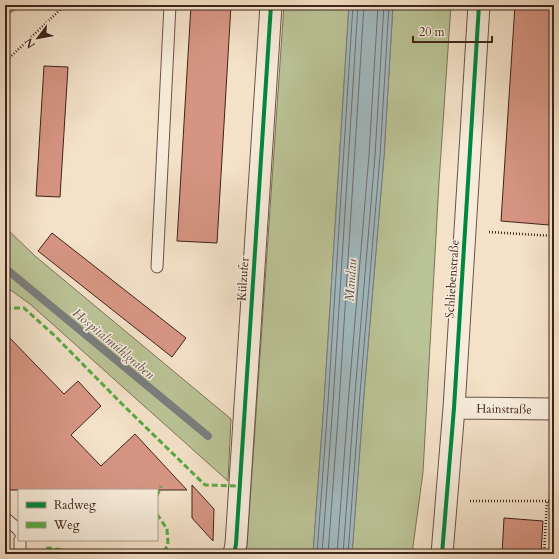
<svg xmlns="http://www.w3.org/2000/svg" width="559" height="559" font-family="Cardo,serif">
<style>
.green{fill:#bac396;stroke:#7c7458}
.water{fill:#a1bac1;stroke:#7a7e7e}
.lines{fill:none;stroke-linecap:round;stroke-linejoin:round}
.shore{stroke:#706f6e;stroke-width:1}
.stream{stroke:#7a7e7e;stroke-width:8}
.building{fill:#d69583;stroke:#3f241a}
.service-casing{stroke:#6c5346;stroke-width:13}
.minor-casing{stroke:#6c5346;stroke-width:23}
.path{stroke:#3f241a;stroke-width:2.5;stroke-dasharray:1 2;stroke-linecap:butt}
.service{stroke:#f7ecdb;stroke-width:11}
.minor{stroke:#f7ecdb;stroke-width:21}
.quiet{stroke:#56aa42;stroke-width:3;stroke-dasharray:6 3;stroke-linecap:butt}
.cycleway-casing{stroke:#f7ecdb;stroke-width:6}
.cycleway{stroke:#00873e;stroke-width:4}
.labels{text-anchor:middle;stroke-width:3;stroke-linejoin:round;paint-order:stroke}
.street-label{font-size:12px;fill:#3f241a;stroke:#f7ecdb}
.water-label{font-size:13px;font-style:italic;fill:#5c514c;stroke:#f7ecdb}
</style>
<rect width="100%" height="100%" fill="#f3e1c8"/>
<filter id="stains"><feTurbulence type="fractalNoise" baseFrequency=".005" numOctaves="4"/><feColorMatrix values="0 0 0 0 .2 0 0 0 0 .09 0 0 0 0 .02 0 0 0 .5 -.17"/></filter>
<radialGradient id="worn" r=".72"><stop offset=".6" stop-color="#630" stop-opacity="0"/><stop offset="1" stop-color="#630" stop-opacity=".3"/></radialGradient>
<!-- green -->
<path class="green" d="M5,5H23L5,16Z
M284,5H349L324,403L313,554H245L247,546Z
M393,5H451L439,182L423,472L412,554H352L364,394L384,156Z
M5,227L35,256L231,419L228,481L30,304L5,286Z"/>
<!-- water -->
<path class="water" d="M349,5H393L384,156L364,394L352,554H313L324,403Z"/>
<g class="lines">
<!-- shore -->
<path class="shore" d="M317,554L328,403L353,5
M322,554L333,403L358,5
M328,554L339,404L364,5
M337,554L349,392L369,155L378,5
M343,554L355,393L375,156L384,5
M348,554L360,393L380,156L389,5"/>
<!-- stream -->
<path class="stream" d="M5,268L208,436"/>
</g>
<!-- building -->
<path class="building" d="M191,5H231L217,243L177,241Z
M515,5H554V156L549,225L501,221Z
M44,66L68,67L60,197L36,196Z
M52,233L186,338L172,357L38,251Z
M5,333L64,394L78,381L101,406L71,435L101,466L135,434L187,490H11L5,484Z
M192,485L214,509L213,541L192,518Z
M504,518L543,521L541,554H502Z"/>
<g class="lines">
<defs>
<path id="service" d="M157,267L170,5
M5,518L19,530V531
M20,540V554"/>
<path id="minor" d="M454,408L554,409
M234,554L236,544L271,5
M442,554L454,408L479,5"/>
</defs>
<!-- service casing -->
<use href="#service" class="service-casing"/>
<!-- minor casing -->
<use href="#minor" class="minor-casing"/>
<!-- path -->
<path class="path" d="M5,62L65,5
M489,232L554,236
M470,501H547
M544,554L547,501H554"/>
<!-- service -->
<use href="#service" class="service"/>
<!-- minor -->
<use href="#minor" class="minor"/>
<!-- quiet -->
<path class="quiet" d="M5,309L12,308H24L56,337L123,405L205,485L239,486
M157,496L161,486
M157,514L167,529L168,545L162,554
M39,554L48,548L64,550L68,554"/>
<defs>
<path id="cycleway" d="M234,554L236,544L271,5
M442,554L454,408L479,5"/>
</defs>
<!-- cycleway casing -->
<use href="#cycleway" class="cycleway-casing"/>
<!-- cycleway -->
<use href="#cycleway" class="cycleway"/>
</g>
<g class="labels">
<!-- street labels -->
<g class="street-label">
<text transform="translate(243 279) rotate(-86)" y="4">Külzufer</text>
<text transform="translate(452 279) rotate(-86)" y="4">Schliebenstraße</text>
<text transform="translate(504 409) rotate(1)" y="4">Hainstraße</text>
</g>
<!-- water labels -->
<g class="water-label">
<text transform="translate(350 280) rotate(-86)" y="5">Mandau</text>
<text transform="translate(114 343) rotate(40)" y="5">Hospitalmühlgraben</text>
</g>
</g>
<!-- margin -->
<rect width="559" height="559" fill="none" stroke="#f3e1c8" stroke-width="20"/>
<rect x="6" y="6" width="547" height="547" fill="none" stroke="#3f241a" stroke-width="2"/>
<rect x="10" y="10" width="539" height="539" fill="none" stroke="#3f241a"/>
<!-- legend -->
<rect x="18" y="489" width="140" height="52" fill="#f7ecdb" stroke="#ad9c8e"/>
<rect x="26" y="502" width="20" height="6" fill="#00873e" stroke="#ad9c8e"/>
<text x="54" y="509" font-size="12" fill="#3f241a">Radweg</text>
<rect x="26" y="522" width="20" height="6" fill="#56aa42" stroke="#ad9c8e"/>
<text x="54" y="529" font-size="12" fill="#3f241a">Weg</text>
<!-- north arrow -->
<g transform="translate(38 38) rotate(238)" stroke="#f7ecdb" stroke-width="3" paint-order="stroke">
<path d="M0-3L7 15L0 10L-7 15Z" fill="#3f241a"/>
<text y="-6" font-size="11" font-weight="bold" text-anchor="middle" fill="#3f241a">N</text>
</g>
<!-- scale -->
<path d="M413 36v6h79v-6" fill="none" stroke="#3f241a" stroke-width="2"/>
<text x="419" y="36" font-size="12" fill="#3f241a" stroke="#f7ecdb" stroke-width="3" paint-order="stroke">20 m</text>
<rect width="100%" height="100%" filter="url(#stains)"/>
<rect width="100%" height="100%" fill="url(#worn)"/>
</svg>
